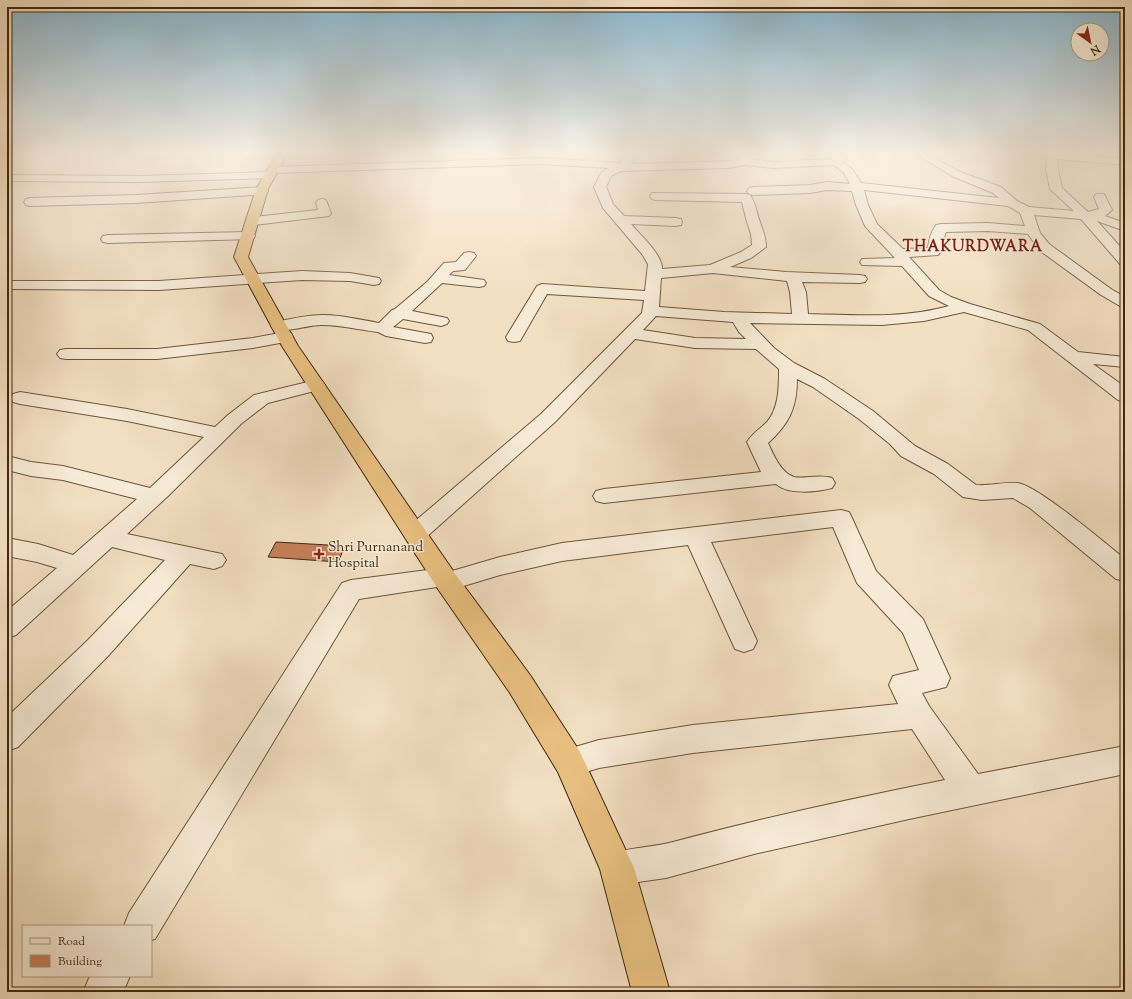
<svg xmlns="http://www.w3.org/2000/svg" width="1132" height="999" font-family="'Sorts Mill Goudy',serif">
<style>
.building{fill:#c6805a;stroke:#412810}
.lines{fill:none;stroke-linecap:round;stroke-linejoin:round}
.minor-casing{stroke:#6e563c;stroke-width:2}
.highway-casing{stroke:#412810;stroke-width:2}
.minor{fill:#f7ebd7;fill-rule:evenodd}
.highway{fill:#eac081;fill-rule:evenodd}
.poi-dot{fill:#8f2418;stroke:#f7ebd7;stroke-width:1.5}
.labels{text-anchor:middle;stroke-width:3;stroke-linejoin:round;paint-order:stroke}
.poi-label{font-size:14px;fill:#412810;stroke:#f7ebd7;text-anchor:start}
.far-district-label{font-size:15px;font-weight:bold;letter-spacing:1px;fill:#7a1f14;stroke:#f7ebd7}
</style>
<rect width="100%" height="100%" fill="#f3e0c2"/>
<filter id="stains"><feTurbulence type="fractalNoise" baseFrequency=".005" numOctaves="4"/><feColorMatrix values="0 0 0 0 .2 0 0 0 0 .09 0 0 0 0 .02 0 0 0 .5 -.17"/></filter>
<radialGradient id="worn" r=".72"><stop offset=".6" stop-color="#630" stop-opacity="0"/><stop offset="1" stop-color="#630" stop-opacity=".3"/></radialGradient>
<!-- building -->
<path class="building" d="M276,542L345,546L338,562L268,557Z"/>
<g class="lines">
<defs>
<path id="minor" d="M625,154H635L632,164L737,161L739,160L740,154H750V159L773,162L833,159L837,154H848L843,162L852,169L861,183L999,198L993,193L952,176L916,154H928L960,172L1001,187L1017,201L1029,207L1074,211L1050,189L1046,170L1047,158L1035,156L1034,154H1072L1125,159V165L1057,159L1058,170L1062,188L1088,212L1099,209L1094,197L1096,194H1104L1112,210L1105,216L1125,223V231L1097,221L1125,252V265L1120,264L1081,219L1034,215L1040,233L1049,244L1111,289L1125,297V308L1120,306L1101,295L1039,250L1028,234L988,231L946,232C942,240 944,249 938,255L909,257L939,290L951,297L970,304L1040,324L1078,352L1125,357V367L1093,364L1125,387V402L1118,400L1028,330L964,312L924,321L882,325L750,323L774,348L794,363L825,379L873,411L915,446L948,464L976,485C990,486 1003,482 1017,483C1036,484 1106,544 1125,559V581L1116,579L1030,508L1013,498L982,500L963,497L934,474L901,456L890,444L859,419L813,387L797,379C797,408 789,424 768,443C773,454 781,473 794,477C804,479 819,474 832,478L835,483L832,488C817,492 788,495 776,484L604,503L596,501L593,496L596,491L604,489L761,472L747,442C752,434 760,429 767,422C779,408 779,387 779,369L756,349L695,348L635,339L555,422L423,540L415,542L407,540L403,534L407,528L541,414L642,313L644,300L547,294L520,341L514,342L508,341L506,337L537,286L542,284L645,291L648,264L642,254L603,208L594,187L602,172L609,168L542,164L274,173L276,175L274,177L270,178L140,182L7,181V175L140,176L269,172L267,170L269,168L273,167L542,158L621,163ZM745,165L773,168L834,165L844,173L850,184L827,182L810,185L753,187L749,188L747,191L749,194L753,195L810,193L827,190L852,191L856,205L865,226L895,258L862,259L860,262L862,265L902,266L929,296L949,306C903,319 854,315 808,314L806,292L802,282L860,283L865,282L867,279L865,276L860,275L786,272L730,267L751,258L766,247C766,237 763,231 760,222C756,213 757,205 750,195L746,194L652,193L650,196L652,199L656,200L742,202L747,222L751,234L752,245L741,252L710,265L662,269C663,255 640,235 631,224L676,226L681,225L682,222L681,219L676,218L624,216L613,204L606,187L611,176L621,171L728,168ZM864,190L1008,206L1020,213L1025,226L988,223L941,224L936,225C931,232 929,239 928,248L903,249L877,224L868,205ZM713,273L787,281L790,292L792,314L724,312L659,307L661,278ZM656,316L733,322L739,332L746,339L695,338L643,330Z
M262,187L266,188L268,191L266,194L136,203L30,206L26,205L24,202L26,199L30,198L136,195Z
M322,199L326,200L331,213L329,216L253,225L248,224L247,221L248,218L253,217L318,210L316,203L318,200Z
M248,232L253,233L255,236L253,239L108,243L103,242L101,239L103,236L108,235Z
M469,252L474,253L476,256L465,270L453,271L449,275L484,280L486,283L484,286L479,287L442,283L412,311L447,318L449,321L447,324L441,326L403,319L393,327L431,334L433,338L431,342L425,343L386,336L378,332C360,330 341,325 322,325C307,325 287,333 273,329L271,326L273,323C289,319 306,315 323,315C342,315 361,320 379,323L392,310L395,309L427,282L444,263L456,262L464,253Z
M302,271L350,273L379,278L381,281L379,284L374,285L350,281L302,280L159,290L7,289V281H159Z
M285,332L291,333L293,337L291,341L253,348L157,359H66L60,358L57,354L60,350L66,349H157L253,338Z
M316,380L322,381L325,385L322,389L268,403L242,423L168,496L127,534L222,554L226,560L222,566L214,569L190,564L108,656L18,747L7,751V717L88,640L165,560L112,547L16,635L7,638V611L57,568L37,562L7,556V538L38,544L73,555L137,499L63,480L31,476L7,470V456L31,462L63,466L150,488L204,437L127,421L20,404L13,402L11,398L13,394L20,392L127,409L215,427L228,415L254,395Z
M841,510L849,512L852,518L876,571L923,619L950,678L946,687L922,693L929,706L978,774L1125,746V774L909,819L754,854L666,878L617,885L605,880L600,868L605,856C627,847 650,848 673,842C763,818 854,798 945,780L912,729L693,753L599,768L569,777L558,772L554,762L558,752L599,740L693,725L898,704L889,685L893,676L919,670L903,633L857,583L833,527L711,542L757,641L753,649L744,652L735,649L688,545L562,561L500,575L447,591L437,587L359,599L155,939L151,940V926H124L129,913L342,583L351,580L443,568L452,571L500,557L562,543Z
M90,976H130L123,992H83Z"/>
<path id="highway" d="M277,154H287L268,189L248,257L298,346L456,575L530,675L580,752L634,868L670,992H632L600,869L558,772L510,693L438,589L282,346L234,257L256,189Z"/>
</defs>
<!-- minor casing -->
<use href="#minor" class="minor-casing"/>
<!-- highway casing -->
<use href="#highway" class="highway-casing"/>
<!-- minor -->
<use href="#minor" class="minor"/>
<!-- highway -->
<use href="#highway" class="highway"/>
</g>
<!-- sky -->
<linearGradient id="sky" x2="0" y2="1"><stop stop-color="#89b8d1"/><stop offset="0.52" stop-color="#faf1e4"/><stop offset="1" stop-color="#faf1e4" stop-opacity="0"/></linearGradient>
<rect width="1132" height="294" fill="url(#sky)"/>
<!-- markers -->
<path class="poi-dot" d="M317 548h4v4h4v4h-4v4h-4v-4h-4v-4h4z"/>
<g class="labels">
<!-- poi labels -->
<g class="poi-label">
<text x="328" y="551">Shri Purnanand<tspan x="328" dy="16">Hospital</tspan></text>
</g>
<!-- far-district labels -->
<g class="far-district-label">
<text x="973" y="251">THAKURDWARA</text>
</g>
</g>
<!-- margin -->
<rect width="1132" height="999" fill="none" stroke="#f3e0c2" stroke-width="24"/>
<rect x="8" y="8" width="1116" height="983" fill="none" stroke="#412810" stroke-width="2"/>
<rect x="12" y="12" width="1108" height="975" fill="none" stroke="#412810"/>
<!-- legend -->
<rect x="22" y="925" width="130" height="52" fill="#f7ebd7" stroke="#ae9d87"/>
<rect x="30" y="938" width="20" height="6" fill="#f7ebd7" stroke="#ae9d87"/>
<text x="58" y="945" font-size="12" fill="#412810">Road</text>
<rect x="30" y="955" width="20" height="12" fill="#c6805a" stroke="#ae9d87"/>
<text x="58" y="965" font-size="12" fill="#412810">Building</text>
<!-- north arrow -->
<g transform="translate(1090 42) rotate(147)"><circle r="19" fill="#f7ebd7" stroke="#ae9d87"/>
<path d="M0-3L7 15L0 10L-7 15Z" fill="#8f2418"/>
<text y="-6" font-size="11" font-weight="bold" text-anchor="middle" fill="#412810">N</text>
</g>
<rect width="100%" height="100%" filter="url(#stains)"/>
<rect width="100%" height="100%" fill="url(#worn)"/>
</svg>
